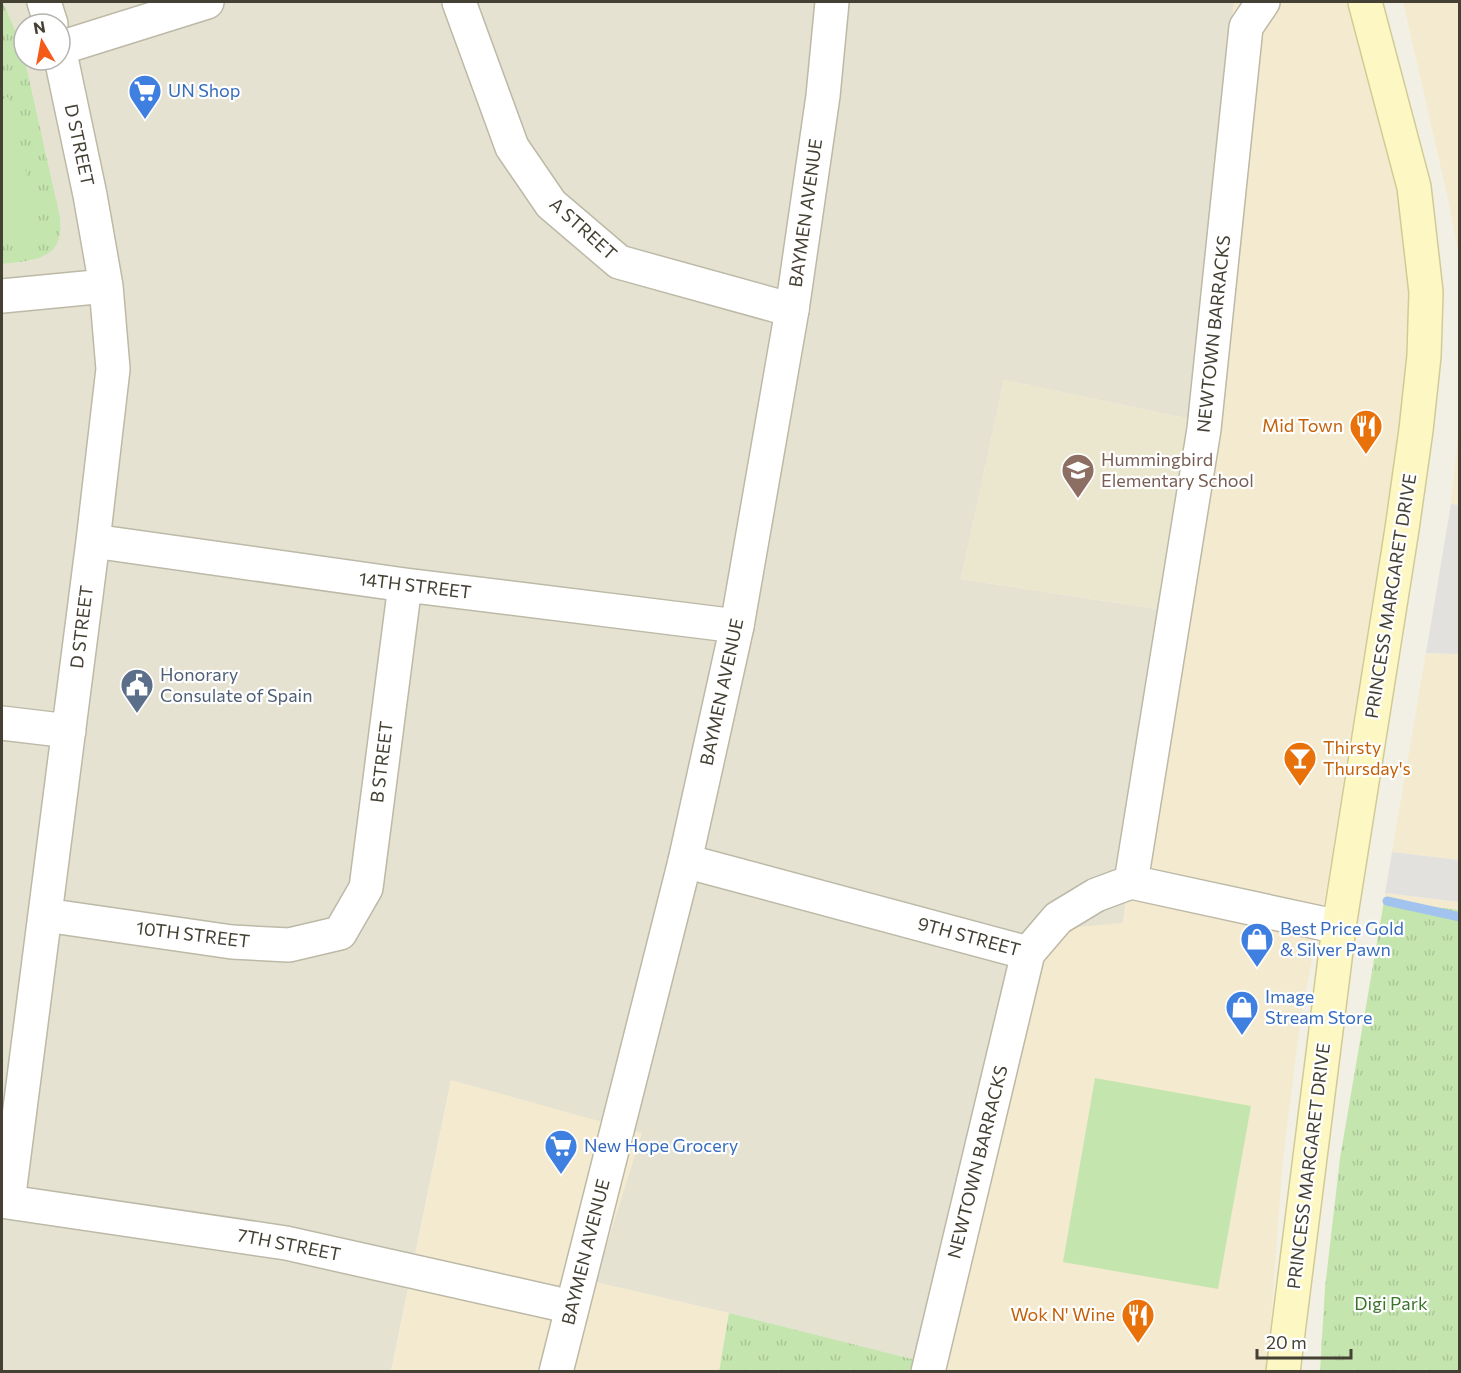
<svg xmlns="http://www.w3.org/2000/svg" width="1461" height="1373" font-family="Commissioner,sans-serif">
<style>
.residential{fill:#e6e2d2}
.commercial{fill:#f4eacf}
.education{fill:#ebe7ce}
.grass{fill:url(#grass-tufts)}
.pitch{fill:#c4e5ae}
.parking{fill:#e2e1dd}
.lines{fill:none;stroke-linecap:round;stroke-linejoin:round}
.stream{stroke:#a1c3ee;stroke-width:9}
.minor-casing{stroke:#bdb9a7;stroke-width:36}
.tertiary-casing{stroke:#bdb9a7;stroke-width:36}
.secondary-casing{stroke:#d1ca95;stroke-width:36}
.minor{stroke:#fff;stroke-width:33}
.tertiary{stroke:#fff;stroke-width:33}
.secondary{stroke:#fdf8c3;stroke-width:33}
.labels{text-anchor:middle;stroke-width:4.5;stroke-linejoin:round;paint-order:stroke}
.shop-label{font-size:18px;fill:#366cbe;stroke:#fff;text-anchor:start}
.street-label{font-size:18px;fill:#444034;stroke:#fff}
.food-label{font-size:18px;fill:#c56008;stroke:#fff;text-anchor:end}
.education-label{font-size:18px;fill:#785e54;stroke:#fff;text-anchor:start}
.service-label{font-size:18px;fill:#4e5e75;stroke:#fff;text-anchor:start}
.park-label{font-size:18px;fill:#3a732a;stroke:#fff}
</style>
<defs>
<pattern id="grass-tufts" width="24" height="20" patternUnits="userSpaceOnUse" patternTransform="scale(1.5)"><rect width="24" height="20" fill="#c4e5ae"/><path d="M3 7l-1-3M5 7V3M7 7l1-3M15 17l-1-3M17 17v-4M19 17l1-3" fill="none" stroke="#aac696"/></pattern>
</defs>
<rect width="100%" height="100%" fill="#f2f0e4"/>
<!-- residential -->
<path class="residential" d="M3,2H1234L1189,419L1004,380L961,579L1164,610L1123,923L916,1360L729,1313L595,1282L451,1080L391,1371H2V264L31,261L60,217L25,60H60V24H24V56Z"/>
<!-- commercial -->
<path class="commercial" d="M1234,2H1347L1376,94L1401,210L1411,291V361L1326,890L1301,1015L1283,1159L1267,1371L913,1372L1023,932L1123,923L1189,419Z
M1403,2H1459V256L1448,199Z
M1459,424V505L1451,504Z
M1426,653L1459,654V860L1392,852Z
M1385,893L1459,902V910L1384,901Z
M451,1080L642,1133L595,1282L729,1313L719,1371L391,1372Z"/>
<!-- education -->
<path class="education" d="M1004,380L1189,419L1164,610L961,579Z"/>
<!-- grass -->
<path class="grass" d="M2,2H3L22,47L60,217C60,224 61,231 59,237C55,261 21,262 2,264Z
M1384,901L1459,910V1371H1320L1325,1288L1340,1158Z
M729,1313L916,1360L913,1371L719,1372Z"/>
<!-- pitch -->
<path class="pitch" d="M8,97L41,235L2,245V99Z
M1095,1078L1251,1106L1218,1289L1063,1262Z"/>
<!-- parking -->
<path class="parking" d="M1451,504L1459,505V654L1426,653Z
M1392,852L1459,860V902L1385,893Z"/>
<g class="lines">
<!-- stream -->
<path class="stream" d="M1387,901L1460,917"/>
<defs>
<path id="minor" d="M44,2L51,24
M459,2L512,147L551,204L619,262L792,310
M60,48L207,2
M2,296L106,286
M93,541L405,585L737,626
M2,723L69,731
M685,861L1028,953
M1131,882L1204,429L1246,27L1263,2
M45,915L232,942L289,945L340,933L366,888L405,585
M2,1201L286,1243L572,1307
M8,1202L93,541L113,369L106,286L90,195L60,53
M928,1372L1028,953L1058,918L1096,895L1131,882L1339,927"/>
<path id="tertiary" d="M556,1372L685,861L737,626L792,310L823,96L832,2"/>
<path id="secondary" d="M1283,1372L1339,927L1402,529L1416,430L1424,356L1426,292L1414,187L1365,2"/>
</defs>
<!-- minor casing -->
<use href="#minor" class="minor-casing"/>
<!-- tertiary casing -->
<use href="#tertiary" class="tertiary-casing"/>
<!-- secondary casing -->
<use href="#secondary" class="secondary-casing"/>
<!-- minor -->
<use href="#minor" class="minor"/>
<!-- tertiary -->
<use href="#tertiary" class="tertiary"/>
<!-- secondary -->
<use href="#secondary" class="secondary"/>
</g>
<!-- icons -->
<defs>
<symbol id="supermarket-pin" viewBox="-11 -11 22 30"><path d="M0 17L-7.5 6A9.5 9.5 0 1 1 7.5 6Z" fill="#3f7fe0" stroke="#fff"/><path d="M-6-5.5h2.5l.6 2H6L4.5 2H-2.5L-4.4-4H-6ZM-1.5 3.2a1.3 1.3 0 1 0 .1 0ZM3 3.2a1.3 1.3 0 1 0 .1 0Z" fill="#fff"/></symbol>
<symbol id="restaurant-pin" viewBox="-11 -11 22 30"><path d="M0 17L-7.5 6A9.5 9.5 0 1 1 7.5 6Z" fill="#e8710a" stroke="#fff"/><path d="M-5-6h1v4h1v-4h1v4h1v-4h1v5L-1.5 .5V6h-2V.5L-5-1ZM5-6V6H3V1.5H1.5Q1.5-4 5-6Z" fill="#fff"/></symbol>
<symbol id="school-pin" viewBox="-11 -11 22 30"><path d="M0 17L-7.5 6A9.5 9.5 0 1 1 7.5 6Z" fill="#8d6e63" stroke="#fff"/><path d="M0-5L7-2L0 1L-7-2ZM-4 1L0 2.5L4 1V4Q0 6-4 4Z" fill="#fff"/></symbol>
<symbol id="civic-pin" viewBox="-11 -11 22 30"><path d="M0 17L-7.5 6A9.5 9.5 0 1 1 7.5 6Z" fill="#5c6f8a" stroke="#fff"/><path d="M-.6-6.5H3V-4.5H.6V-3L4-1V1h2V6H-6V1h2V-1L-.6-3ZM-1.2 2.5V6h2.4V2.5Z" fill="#fff"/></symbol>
<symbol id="bar-pin" viewBox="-11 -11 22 30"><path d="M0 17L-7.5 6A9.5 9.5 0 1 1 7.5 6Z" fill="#e8710a" stroke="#fff"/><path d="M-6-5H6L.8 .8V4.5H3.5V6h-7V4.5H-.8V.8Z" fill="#fff"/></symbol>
<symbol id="shop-pin" viewBox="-11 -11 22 30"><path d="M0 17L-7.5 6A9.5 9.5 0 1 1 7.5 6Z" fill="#3f7fe0" stroke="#fff"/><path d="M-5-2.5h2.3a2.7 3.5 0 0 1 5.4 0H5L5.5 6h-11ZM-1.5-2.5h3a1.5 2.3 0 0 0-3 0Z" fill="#fff"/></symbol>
</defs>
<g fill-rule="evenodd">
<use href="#supermarket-pin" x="126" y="72" width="38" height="52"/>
<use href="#restaurant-pin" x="1347" y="407" width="38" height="52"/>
<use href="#school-pin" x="1059" y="451" width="38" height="52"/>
<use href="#civic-pin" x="118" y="666" width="38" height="52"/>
<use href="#bar-pin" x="1281" y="739" width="38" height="52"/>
<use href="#shop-pin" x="1238" y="920" width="38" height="52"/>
<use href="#shop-pin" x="1223" y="988" width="38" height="52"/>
<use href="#supermarket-pin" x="542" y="1127" width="38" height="52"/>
<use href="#restaurant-pin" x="1119" y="1296" width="38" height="52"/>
</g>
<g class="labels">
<!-- shop labels -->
<g class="shop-label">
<text x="168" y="97">UN Shop</text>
<text x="1280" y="935">Best Price Gold<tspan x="1280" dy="21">&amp; Silver Pawn</tspan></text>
<text x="1265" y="1003">Image<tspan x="1265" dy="21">Stream Store</tspan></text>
<text x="584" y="1152">New Hope Grocery</text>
</g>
<!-- street labels -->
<g class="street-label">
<text transform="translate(79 145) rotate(78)" y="6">D STREET</text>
<text transform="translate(806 213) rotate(-82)" y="6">BAYMEN AVENUE</text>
<text transform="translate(583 229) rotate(42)" y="6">A STREET</text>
<text transform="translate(1214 334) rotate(-84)" y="6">NEWTOWN BARRACKS</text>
<text transform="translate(415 586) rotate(7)" y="6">14TH STREET</text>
<text transform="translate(1391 596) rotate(-81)" y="6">PRINCESS MARGARET DRIVE</text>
<text transform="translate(82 627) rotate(-83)" y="6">D STREET</text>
<text transform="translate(722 692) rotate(-78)" y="6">BAYMEN AVENUE</text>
<text transform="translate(382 762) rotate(-83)" y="6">B STREET</text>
<text transform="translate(193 935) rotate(7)" y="6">10TH STREET</text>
<text transform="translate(969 937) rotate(15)" y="6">9TH STREET</text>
<text transform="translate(978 1162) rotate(-76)" y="6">NEWTOWN BARRACKS</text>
<text transform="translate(1309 1166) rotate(-83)" y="6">PRINCESS MARGARET DRIVE</text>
<text transform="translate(289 1245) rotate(11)" y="6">7TH STREET</text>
<text transform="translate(586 1252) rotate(-76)" y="6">BAYMEN AVENUE</text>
</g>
<!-- food labels -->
<g class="food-label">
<text x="1343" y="432">Mid Town</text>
<text x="1323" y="754" text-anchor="start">Thirsty<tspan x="1323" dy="21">Thursday's</tspan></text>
<text x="1115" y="1321">Wok N' Wine</text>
</g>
<!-- education labels -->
<g class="education-label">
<text x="1101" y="466">Hummingbird<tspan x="1101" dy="21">Elementary School</tspan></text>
</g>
<!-- service labels -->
<g class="service-label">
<text x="160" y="681">Honorary<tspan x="160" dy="21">Consulate of Spain</tspan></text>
</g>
<!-- park labels -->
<g class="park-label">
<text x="1391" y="1310">Digi Park</text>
</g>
</g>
<!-- border -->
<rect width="1461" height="1373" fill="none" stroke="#444034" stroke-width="6"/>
<!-- north arrow -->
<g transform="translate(42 42) rotate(350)"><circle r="28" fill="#ffffff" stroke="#b4b3ae" stroke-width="1.5"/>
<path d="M0-4.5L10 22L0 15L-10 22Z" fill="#f45b19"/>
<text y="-9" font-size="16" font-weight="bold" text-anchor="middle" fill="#444034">N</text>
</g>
<!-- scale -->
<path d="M1257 1349v9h94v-9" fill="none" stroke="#444034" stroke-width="3"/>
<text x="1266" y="1349" font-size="18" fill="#444034" stroke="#ffffff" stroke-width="4.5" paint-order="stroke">20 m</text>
</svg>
